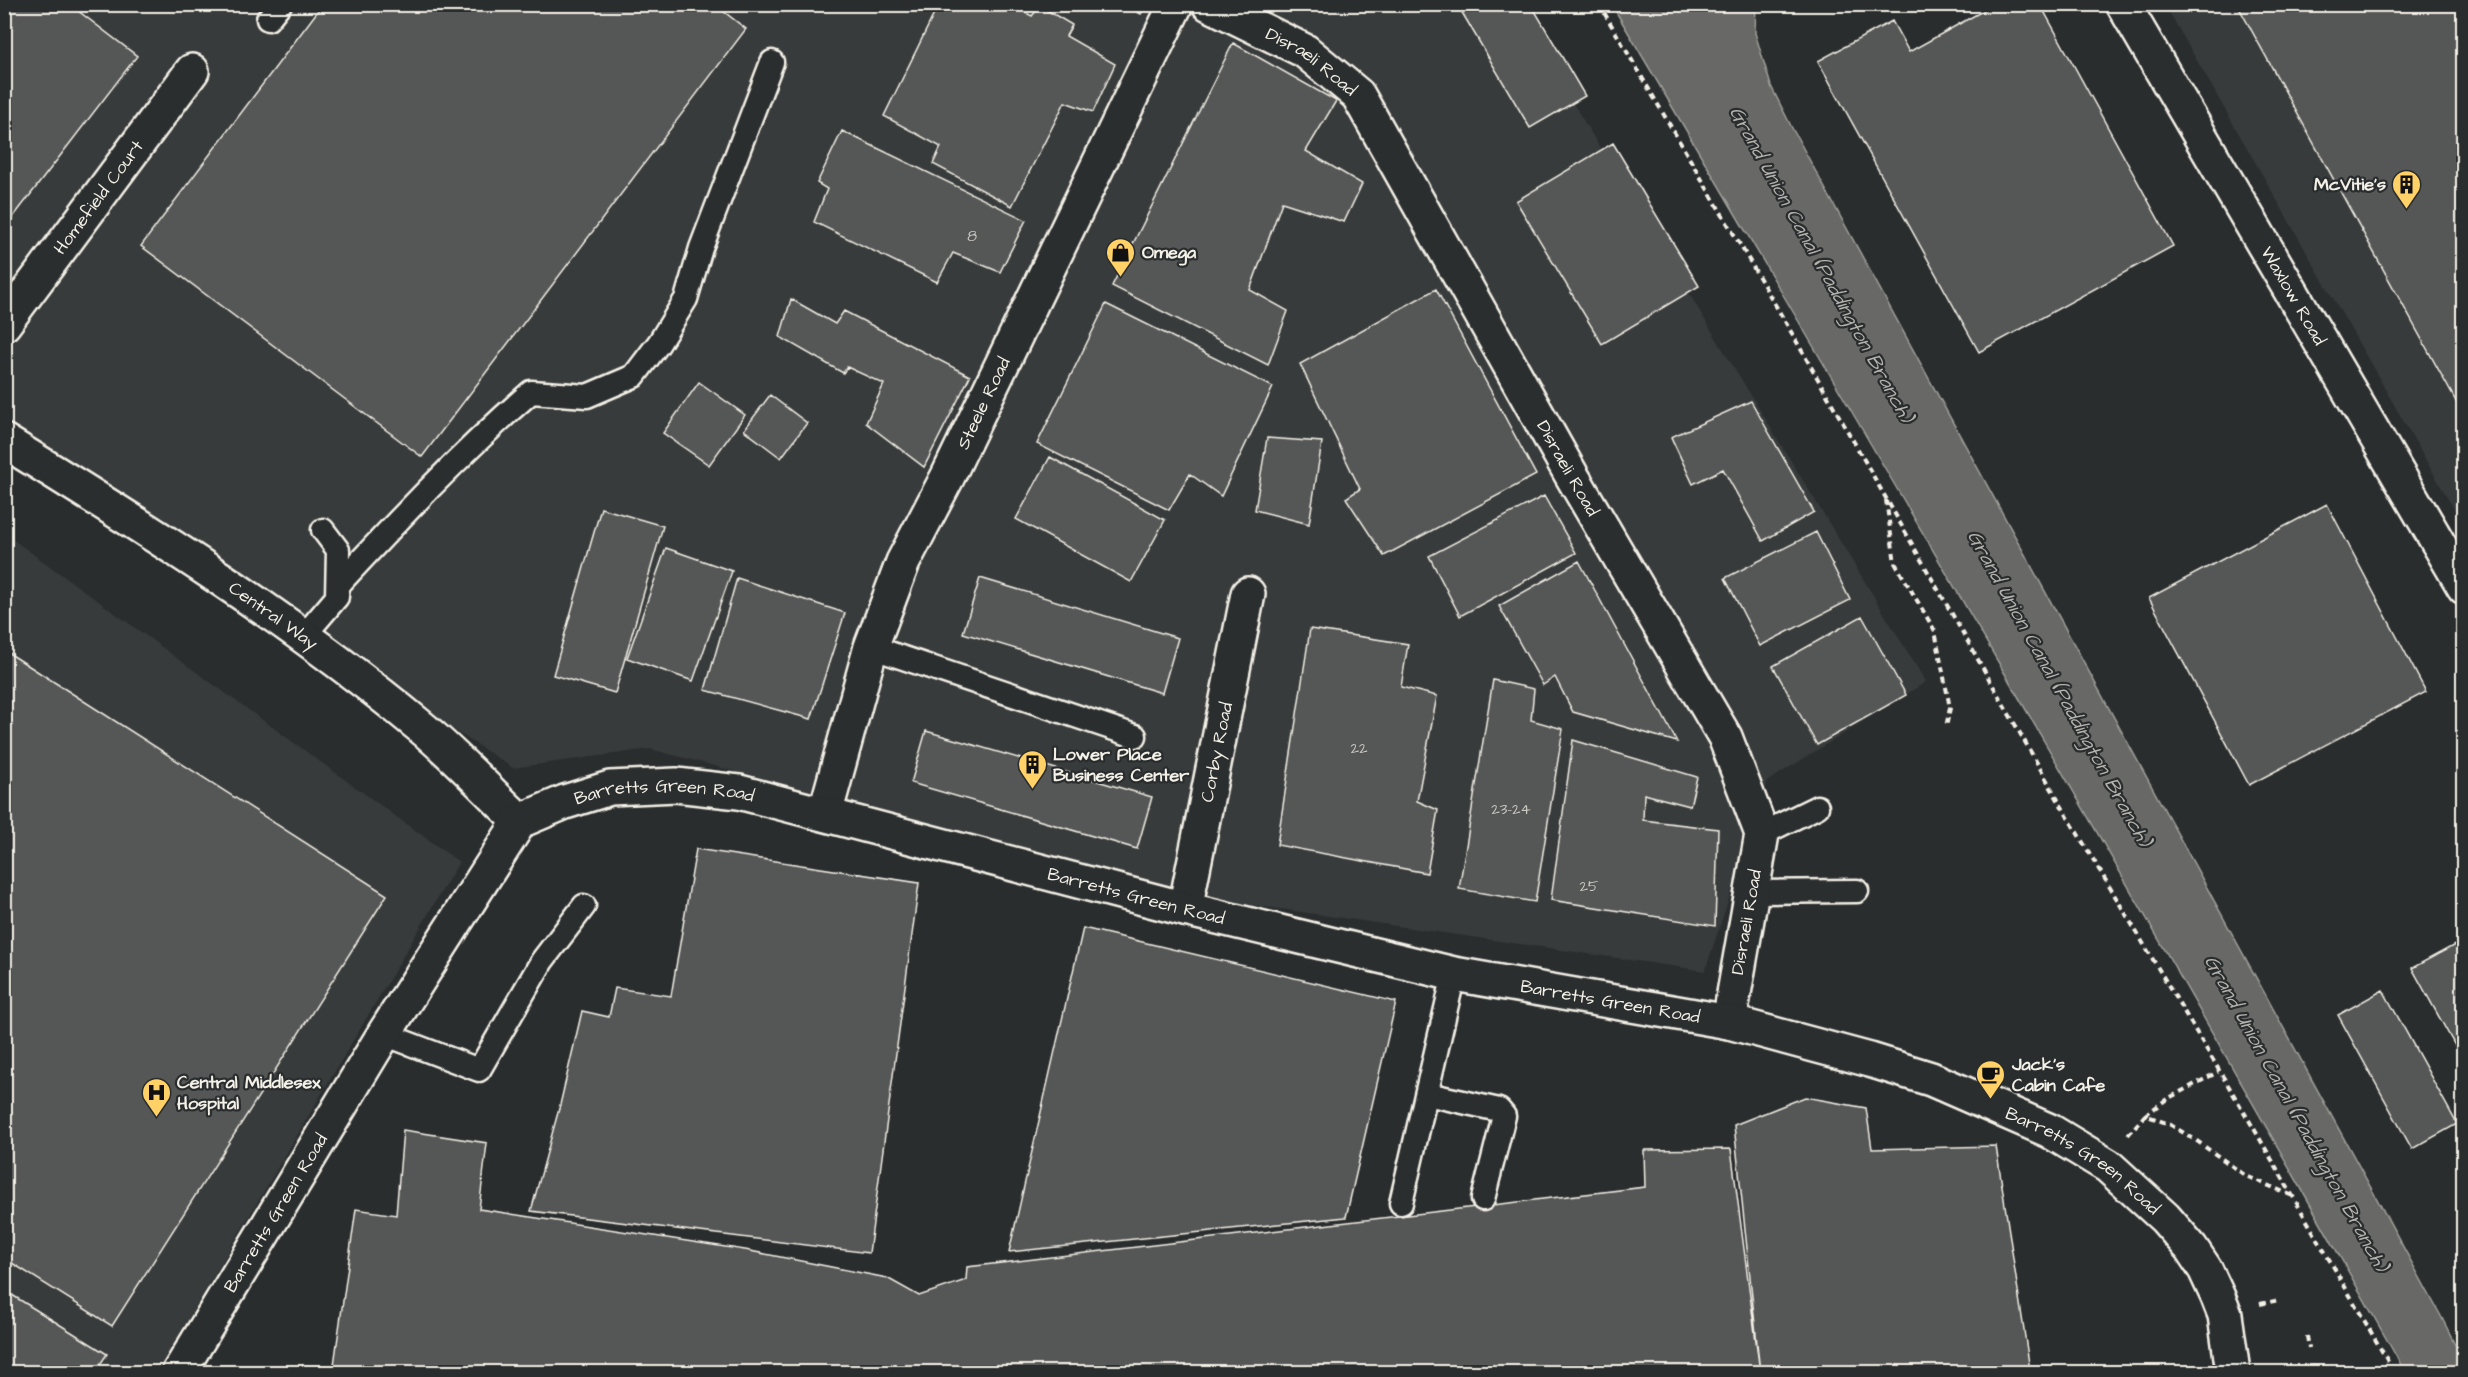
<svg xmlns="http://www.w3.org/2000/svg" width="2468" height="1377" font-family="'Architects Daughter',sans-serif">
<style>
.built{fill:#373a3a}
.water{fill:#676866;stroke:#9f9f9a;stroke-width:1.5}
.building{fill:#555756;stroke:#f4f1e8;stroke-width:1.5}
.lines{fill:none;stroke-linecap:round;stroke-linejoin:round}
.lane-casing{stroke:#f4f1e8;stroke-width:27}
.street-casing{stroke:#f4f1e8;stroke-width:38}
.path{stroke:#f4f1e8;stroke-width:4;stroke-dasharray:6 4.5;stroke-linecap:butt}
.lane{stroke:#2a2d2e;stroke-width:22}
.street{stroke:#2a2d2e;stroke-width:33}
.labels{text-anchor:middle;stroke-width:4.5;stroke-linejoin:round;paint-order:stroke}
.number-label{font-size:15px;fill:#cccac4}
.street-label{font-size:18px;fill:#f4f1e8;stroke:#2a2d2e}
.poi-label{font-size:18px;font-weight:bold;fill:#f4f1e8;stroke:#2a2d2e;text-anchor:start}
.water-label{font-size:20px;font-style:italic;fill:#b5b3ae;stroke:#2a2d2e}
</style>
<rect width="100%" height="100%" fill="#2a2d2e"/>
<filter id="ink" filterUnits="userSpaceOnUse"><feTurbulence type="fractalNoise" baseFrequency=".0167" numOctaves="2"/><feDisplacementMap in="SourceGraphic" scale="12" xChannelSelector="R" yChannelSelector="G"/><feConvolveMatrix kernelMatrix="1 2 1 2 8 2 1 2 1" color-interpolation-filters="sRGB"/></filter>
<g filter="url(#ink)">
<!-- built -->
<path class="built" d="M4,5H1513L1926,682L1768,781L1705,971L1225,901L650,749L513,768L5,442Z
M2165,5H2463V525Z
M4,533L459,862L157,1372H5Z"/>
<!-- water -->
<path class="water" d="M1612,5H1756L1755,33L1771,86L1792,128L2442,1318L2463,1360V1372H2405C2147,913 1880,458 1612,5Z"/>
<!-- building -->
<path class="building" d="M4,4H69L137,56L4,229Z
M323,4H714L746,29L422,457L141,246Z
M939,4H1009L1032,16L1040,6L1072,25L1066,36L1115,64L1093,112L1065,102L1012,206L933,164L941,147L884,116Z
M1122,4H1147L1141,14Z
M1457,4H1531L1585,96L1530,128Z
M1995,4H2040L2173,246L1979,352L1818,61L1892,21L1909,52Z
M2237,4H2464V416Z
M1233,43L1336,101L1306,151L1362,184L1344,222L1282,202L1250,290L1288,311L1268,365L1112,286Z
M842,131L1026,220L1000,272L953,253L937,282L814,222L827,189L817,183Z
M1613,143L1699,286L1602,344L1516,201Z
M1436,289L1536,475L1384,556L1346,498L1360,489L1300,364Z
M791,299L835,324L844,311L970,376L924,467L866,423L884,384L847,367L843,373L780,337Z
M1106,304L1273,387L1221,496L1190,474L1169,510L1037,444Z
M699,382L745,415L709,465L663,433Z
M770,395L807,423L781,458L744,430Z
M1751,401L1814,512L1763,541L1723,469L1693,484L1671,437Z
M1267,438L1322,442L1309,524L1255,510Z
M1050,457L1165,520L1131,582L1016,519Z
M1544,496L1576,553L1460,616L1429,556Z
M2327,504L2426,692L2249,785L2149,598Z
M601,508L663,526L615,693L553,675Z
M1816,532L1850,600L1760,646L1725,578Z
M666,548L732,571L693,681L627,658Z
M1579,561L1677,742L1573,712L1555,677L1543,685L1499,606Z
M737,578L845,613L811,719L705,690Z
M980,578L1178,638L1162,693L963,633Z
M1862,616L1906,695L1817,745L1773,666Z
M1310,629L1408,644L1401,687L1437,696L1417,801L1438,810L1427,873L1277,845Z
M4,650L387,895L112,1326L4,1258Z
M1493,680L1534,689L1531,720L1563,729L1535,902L1459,889Z
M926,731L1152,797L1137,849L911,783Z
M1573,740L1697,777L1690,806L1644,794L1643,820L1718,829L1715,926L1551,900Z
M696,849L919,883L869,1253L531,1211L560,1105L582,1011L609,1017L615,988L671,996Z
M1083,928L1396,1002L1346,1217L1009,1252Z
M2464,940V1062L2412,968Z
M2383,990L2457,1124L2412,1149L2338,1015Z
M1805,1097L1866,1108L1872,1149L1996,1146L2030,1370L2012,1372H1760L1734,1125Z
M403,1130L487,1143L479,1209L745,1250L887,1278L919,1296L966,1280L967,1267L1645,1187L1644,1150L1731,1149L1760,1372H333L356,1209L396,1215Z
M4,1290L107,1354L95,1372H4Z"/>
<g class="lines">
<defs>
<path id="lane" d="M268,19L280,4
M338,585C400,518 462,452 531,392L587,396L634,376L659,343L686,299L701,248L772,62
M303,637L337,597L338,550L323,530
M871,647L1135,736
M1762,834L1817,807
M1752,892L1857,891
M384,1034L479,1070L542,961L584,906
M1427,1094L1499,1110L1504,1116L1483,1199
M1401,1203L1454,974"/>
<g id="street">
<path id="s1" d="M1209,4L1305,51L1358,95L1572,476L1725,737L1762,834L1729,1022"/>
<path id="s2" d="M2123,4L2464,587"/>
<path id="s3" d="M4,324L192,71"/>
<path id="s4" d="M4,441C147,529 292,620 421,727C456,756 487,790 520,821"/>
<path id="s5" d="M825,814L871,647L903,562L948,476L1176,4"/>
<path id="s6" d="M1185,909L1248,594"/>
<path id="s7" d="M179,1372L384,1034L520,821L565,802L610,788L676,785L739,792L1185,909L1454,974L1729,1022L1870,1060L1931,1079L2050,1131L2108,1166L2165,1218L2191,1248L2205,1269L2218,1297L2225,1315L2233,1372"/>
</g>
</defs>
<!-- lane casing -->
<use href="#lane" class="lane-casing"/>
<!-- street casing -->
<use href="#street" class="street-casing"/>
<!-- path -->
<path class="path" d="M1599,4L1790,330L2069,819L2253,1127L2394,1372
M1886,500L1895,563L1935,631L1950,708L1946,727
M2145,1115L2167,1099L2218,1072
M2128,1135L2145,1115L2169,1124L2194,1139L2246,1176L2293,1196
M2260,1304L2279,1300
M2307,1336L2309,1349"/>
<!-- lane -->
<use href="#lane" class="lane"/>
<!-- street -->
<use href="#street" class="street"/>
</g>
</g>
<!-- icons -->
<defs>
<symbol id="building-pin" viewBox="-11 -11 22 30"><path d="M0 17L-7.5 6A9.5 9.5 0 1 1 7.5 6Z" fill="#ffd166" stroke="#2a2d2e"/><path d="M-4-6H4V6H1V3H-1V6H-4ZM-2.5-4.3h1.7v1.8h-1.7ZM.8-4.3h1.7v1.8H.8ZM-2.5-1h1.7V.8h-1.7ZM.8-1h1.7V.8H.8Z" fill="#111"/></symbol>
<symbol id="shop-pin" viewBox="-11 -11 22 30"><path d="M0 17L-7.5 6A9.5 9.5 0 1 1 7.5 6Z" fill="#ffd166" stroke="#2a2d2e"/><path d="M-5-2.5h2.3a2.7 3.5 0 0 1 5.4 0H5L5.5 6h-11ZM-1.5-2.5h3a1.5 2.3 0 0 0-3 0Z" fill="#111"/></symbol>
<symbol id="cafe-pin" viewBox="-11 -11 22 30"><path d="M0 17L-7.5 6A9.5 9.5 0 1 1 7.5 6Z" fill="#ffd166" stroke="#2a2d2e"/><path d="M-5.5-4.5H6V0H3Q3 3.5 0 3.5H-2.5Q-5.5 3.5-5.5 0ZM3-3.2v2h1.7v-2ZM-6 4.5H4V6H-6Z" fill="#111"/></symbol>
<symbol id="hospital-pin" viewBox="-11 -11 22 30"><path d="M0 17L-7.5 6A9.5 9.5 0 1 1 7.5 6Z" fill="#ffd166" stroke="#2a2d2e"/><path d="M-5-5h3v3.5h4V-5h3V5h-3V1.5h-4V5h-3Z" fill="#111"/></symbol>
</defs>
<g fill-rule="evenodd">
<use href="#building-pin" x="2390" y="168" width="33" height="45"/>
<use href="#shop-pin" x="1104" y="236" width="33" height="45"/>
<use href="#building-pin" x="1016" y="748" width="33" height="45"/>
<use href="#cafe-pin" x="1974" y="1058" width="33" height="45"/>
<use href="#hospital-pin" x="140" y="1076" width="33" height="45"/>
</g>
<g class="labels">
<!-- number labels -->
<g class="number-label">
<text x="972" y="241">8</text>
<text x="1359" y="753">22</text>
<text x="1511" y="814">23-24</text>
<text x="1589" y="891">25</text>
</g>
<!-- street labels -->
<g class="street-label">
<text dy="6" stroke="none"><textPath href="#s1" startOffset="118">Disraeli Road</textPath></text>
<text dy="6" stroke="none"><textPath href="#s3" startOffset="158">Homefield Court</textPath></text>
<text dy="6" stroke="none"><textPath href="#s2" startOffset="338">Waxlow Road</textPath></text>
<text dy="6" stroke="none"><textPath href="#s5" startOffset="442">Steele Road</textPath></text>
<text dy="6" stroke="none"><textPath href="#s1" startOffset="604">Disraeli Road</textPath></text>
<text dy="6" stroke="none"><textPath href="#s4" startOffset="321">Central Way</textPath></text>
<text dy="6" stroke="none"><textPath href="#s6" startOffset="160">Corby Road</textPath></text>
<text dy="6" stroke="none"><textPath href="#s7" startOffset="798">Barretts Green Road</textPath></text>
<text dy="6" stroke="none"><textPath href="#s7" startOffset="1284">Barretts Green Road</textPath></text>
<text transform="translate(1746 922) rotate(-80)" y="6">Disraeli Road</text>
<text dy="6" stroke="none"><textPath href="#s7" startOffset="1770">Barretts Green Road</textPath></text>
<text dy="6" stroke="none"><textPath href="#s7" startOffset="2274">Barretts Green Road</textPath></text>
<text dy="6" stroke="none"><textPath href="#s7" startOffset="186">Barretts Green Road</textPath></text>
</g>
<!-- poi labels -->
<g class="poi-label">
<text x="2386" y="190" text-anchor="end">McVitie's</text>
<text x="1142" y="258">Omega</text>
<text x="1053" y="760">Lower Place<tspan x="1053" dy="21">Business Center</tspan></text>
<text x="2012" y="1070">Jack's<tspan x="2012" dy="21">Cabin Cafe</tspan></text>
<text x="177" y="1088">Central Middlesex<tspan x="177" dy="21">Hospital</tspan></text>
</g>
<!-- water labels -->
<g class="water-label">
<text transform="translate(1822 264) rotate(61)" y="7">Grand Union Canal (Paddington Branch)</text>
<text transform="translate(2060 688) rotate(61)" y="7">Grand Union Canal (Paddington Branch)</text>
<text transform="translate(2297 1113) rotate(61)" y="7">Grand Union Canal (Paddington Branch)</text>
</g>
</g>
<!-- margin -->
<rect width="2468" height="1377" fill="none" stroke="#2a2d2e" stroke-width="24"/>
<rect x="12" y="12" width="2444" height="1353" fill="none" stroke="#f4f1e8" stroke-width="2" filter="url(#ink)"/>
</svg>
